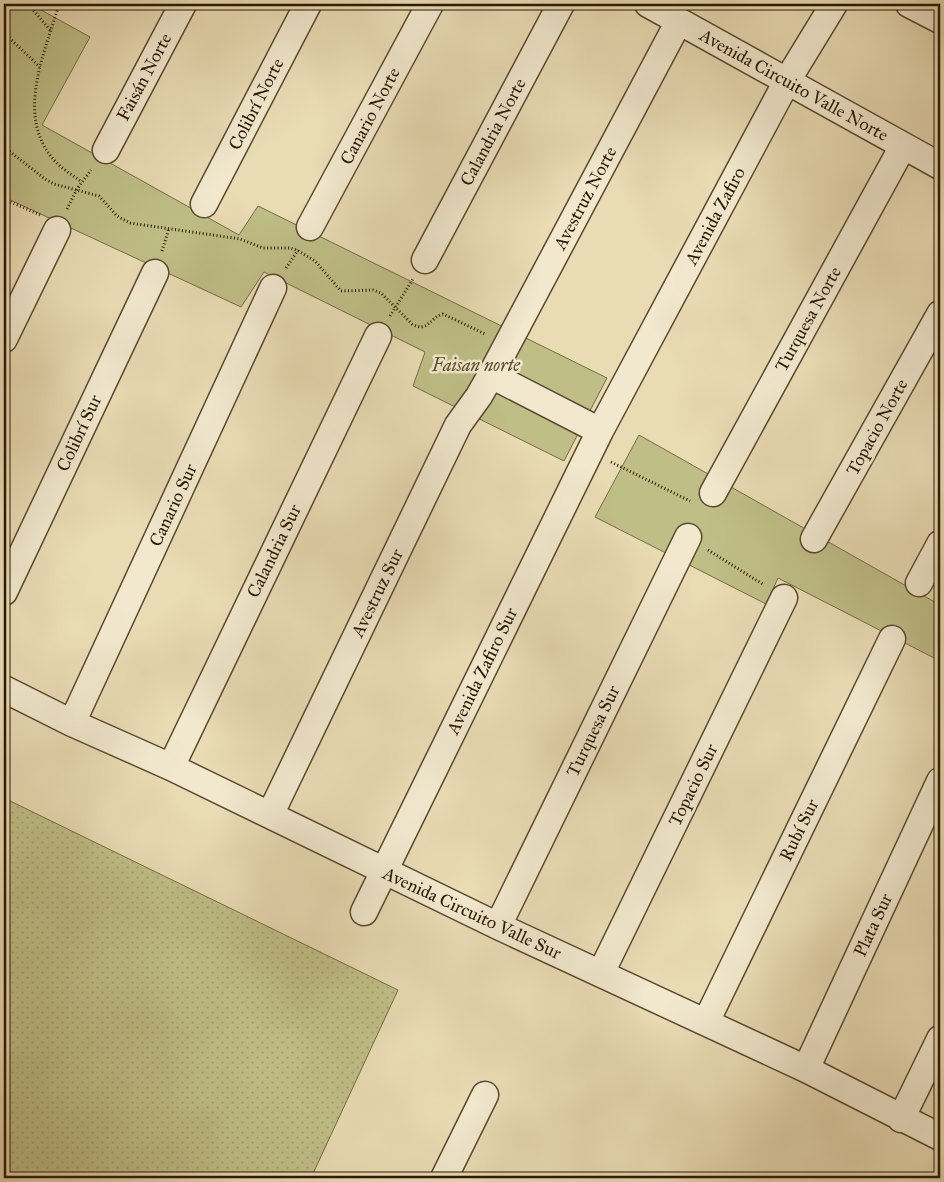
<svg xmlns="http://www.w3.org/2000/svg" width="944" height="1182" font-family="'IM FELL Great Primer',serif">
<style>
.grass{fill:url(#grass-dots);stroke:#756b44}
.green{fill:#bfbe87;stroke:#756b44}
.lines{fill:none;stroke-linecap:round;stroke-linejoin:round}
.minor-casing{stroke:#5a492e;stroke-width:29}
.path{stroke:#2b1802;stroke-width:3;stroke-dasharray:1 2.5;stroke-linecap:butt}
.minor{stroke:#f1e8ce;stroke-width:26}
.labels{text-anchor:middle;stroke-width:5;stroke-linejoin:round;paint-order:stroke}
.street-label{font-size:18px;fill:#2b1802;stroke:#f1e8ce}
.park-label{font-size:18px;font-style:italic;fill:#574a2a;stroke:#f1e8ce}
</style>
<defs>
<pattern id="grass-dots" width="8" height="8" patternUnits="userSpaceOnUse" patternTransform="scale(1.25)"><rect width="8" height="8" fill="#bfbe87"/><path d="M2 2h.1M6 6h.1" fill="none" stroke="#a4a373" stroke-width="1.8" stroke-linecap="round"/></pattern>
</defs>
<rect width="100%" height="100%" fill="#e9dbb4"/>
<filter id="stains"><feTurbulence type="fractalNoise" baseFrequency=".004" numOctaves="4"/><feColorMatrix values="0 0 0 0 .2 0 0 0 0 .09 0 0 0 0 .02 0 0 0 .5 -.17"/></filter>
<radialGradient id="worn" r=".72"><stop offset=".6" stop-color="#630" stop-opacity="0"/><stop offset="1" stop-color="#630" stop-opacity=".3"/></radialGradient>
<!-- grass -->
<path class="grass" d="M4,798L398,990L311,1178H4Z"/>
<!-- green -->
<path class="green" d="M4,4H34V6L90,37L42,125L239,235L258,206L607,378L564,461L413,386L425,352L264,272L241,307L4,197Z
M639,435L940,605V661L778,578L766,604L595,517Z"/>
<g class="lines">
<defs>
<path id="minor" d="M648,4L940,166
M909,4L940,20
M106,150L183,4
M204,204L308,4
M310,227L430,4
M425,260L561,4
M4,339L57,230
M491,375L600,431
M713,493L903,146
M814,539L940,314
M919,583L940,544
M4,592L155,273
M4,689L72,723L171,767L498,926L806,1069L940,1137
M72,723L273,288
M171,767L378,336
M270,815L458,425L479,396L491,375L679,21
M364,912L600,431L787,81L834,4
M498,926L688,537
M601,973L784,598
M706,1022L892,639
M806,1069L940,781
M901,1119L940,1039
M444,1178L485,1095"/>
</defs>
<!-- minor casing -->
<use href="#minor" class="minor-casing"/>
<!-- path -->
<path class="path" d="M31,4L34,11L51,31
M59,4C44,56 12,122 60,166C67,172 75,177 82,182
M4,33L40,67
M4,147L45,179L54,184L99,196L117,216L130,223L240,239L263,248H290L297,250L315,261L341,291L373,290L381,293L412,324C428,333 429,318 443,314L485,334
M4,199L40,215
M67,209L77,189L91,170
M162,251L169,228
M286,268L298,250
M390,316L413,279
M611,462L690,501
M708,550L764,585"/>
<!-- minor -->
<use href="#minor" class="minor"/>
</g>
<g class="labels">
<!-- street labels -->
<g class="street-label">
<text transform="translate(144 77) rotate(-62)" y="6">Faisán Norte</text>
<text transform="translate(794 85) rotate(29)" y="6">Avenida Circuito Valle Norte</text>
<text transform="translate(256 104) rotate(-63)" y="6">Colibrí Norte</text>
<text transform="translate(370 116) rotate(-62)" y="6">Canario Norte</text>
<text transform="translate(493 132) rotate(-62)" y="6">Calandria Norte</text>
<text transform="translate(585 198) rotate(-62)" y="6">Avestruz Norte</text>
<text transform="translate(715 216) rotate(-62)" y="6">Avenida Zafiro</text>
<text transform="translate(808 319) rotate(-61)" y="6">Turquesa Norte</text>
<text transform="translate(877 427) rotate(-61)" y="6">Topacio Norte</text>
<text transform="translate(79 433) rotate(-65)" y="6">Colibrí Sur</text>
<text transform="translate(173 505) rotate(-65)" y="6">Canario Sur</text>
<text transform="translate(274 551) rotate(-64)" y="6">Calandria Sur</text>
<text transform="translate(377 593) rotate(-64)" y="6">Avestruz Sur</text>
<text transform="translate(482 671) rotate(-64)" y="6">Avenida Zafiro Sur</text>
<text transform="translate(593 731) rotate(-64)" y="6">Turquesa Sur</text>
<text transform="translate(693 785) rotate(-64)" y="6">Topacio Sur</text>
<text transform="translate(799 830) rotate(-64)" y="6">Rubí Sur</text>
<text transform="translate(472 913) rotate(25)" y="6">Avenida Circuito Valle Sur</text>
<text transform="translate(873 925) rotate(-65)" y="6">Plata Sur</text>
</g>
<!-- park labels -->
<g class="park-label">
<text x="476" y="371">Faisan norte</text>
</g>
</g>
<!-- margin -->
<rect width="944" height="1182" fill="none" stroke="#e9dbb4" stroke-width="20"/>
<rect x="5" y="5" width="934" height="1172" fill="none" stroke="#2b1802" stroke-width="2.5"/>
<rect x="10" y="10" width="924" height="1162" fill="none" stroke="#2b1802"/>
<rect width="100%" height="100%" filter="url(#stains)"/>
<rect width="100%" height="100%" fill="url(#worn)"/>
</svg>
